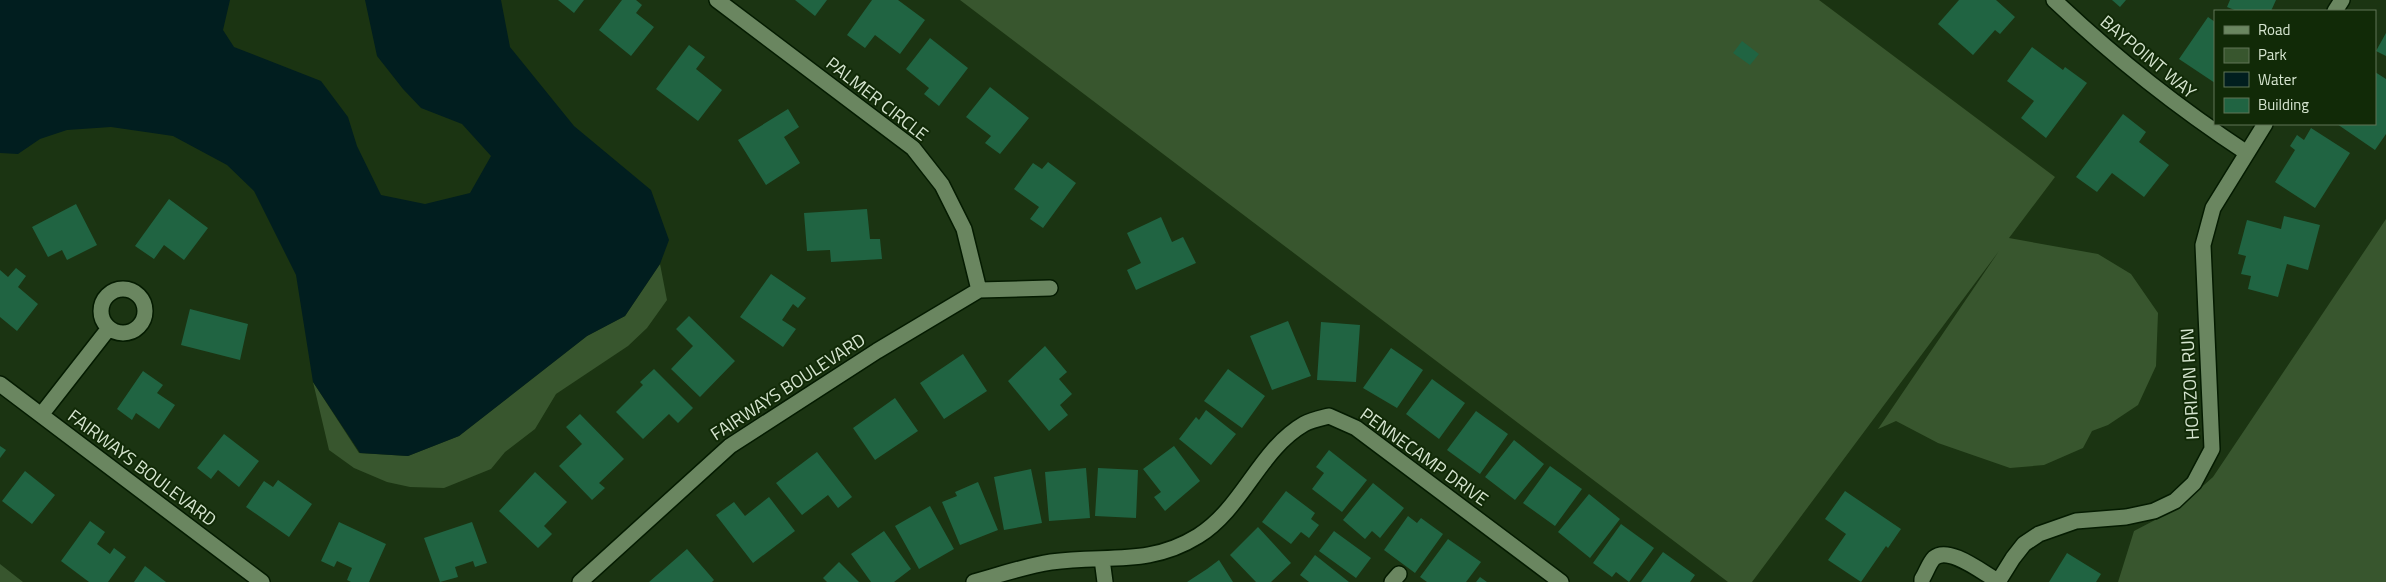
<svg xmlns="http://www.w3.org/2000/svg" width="2386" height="582" font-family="'Titillium Web',sans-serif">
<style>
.green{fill:#38562e}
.water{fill:#011e1f}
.building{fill:#206442}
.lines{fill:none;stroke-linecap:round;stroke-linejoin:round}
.minor-casing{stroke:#041b00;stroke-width:18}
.minor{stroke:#6a8660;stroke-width:15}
.labels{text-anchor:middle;stroke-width:4;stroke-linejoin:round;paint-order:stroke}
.street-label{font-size:18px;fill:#d6e5d0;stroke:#112a07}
</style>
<rect width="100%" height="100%" fill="#1b3412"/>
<!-- green -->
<path class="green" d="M960,0H1819L2055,177L2009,238L2098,254L2131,274L2158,313L2156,366L2138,405L2108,425L2092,431L2083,448L2044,465L2010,468L1938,443L1896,421L1878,429L1999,251L1752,582H1728Z
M2386,219V582H2118L2134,531L2178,508L2213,477Z
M660,264L667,300L647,328L628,346L556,394L535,429L505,452L491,469L444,488L410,487L387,482L354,468L329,450L313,382L359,453L408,456L459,436L587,336L625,316Z
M0,564L23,582H0Z"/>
<!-- water -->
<path class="water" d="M0,0H230L223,30L234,47L321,81L348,117L357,146L381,195L425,204L470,193L491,156L462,124L421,108L403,89L377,56L365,0H501L510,47L574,126L651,190L669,240L660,264L625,316L587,336L459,436L408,456L360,453L313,382L296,275L254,191L227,165L173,136L111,127L67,130L40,139L18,154L0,153Z"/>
<!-- building -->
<path class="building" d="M558,0H584L574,13Z
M622,0H636L642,5L636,13L654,27L631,56L599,30Z
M795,0H827L815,16Z
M872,0H898L925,20L900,54L875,35L865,48L847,35Z
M1959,0H1996L2015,17L2000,34L1995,30L1973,55L1938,24Z
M2112,0H2126L2120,7Z
M2230,0H2276L2271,11H2237L2227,7Z
M2208,17L2215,22V83L2179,59Z
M2386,33V56L2376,51Z
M930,38L968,68L939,106L924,94L929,88L906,69Z
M1742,41L1759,54L1750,65L1733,53Z
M689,45L705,57L696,69L722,90L698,121L656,89Z
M2032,47L2063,70L2065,67L2087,83L2046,138L2021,118L2034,101L2007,81Z
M2375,72L2386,79V134L2375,150L2337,124H2375Z
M990,87L1029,118L1000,154L985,143L991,136L966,117Z
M788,109L799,127L784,137L800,163L766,185L738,140Z
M2123,114L2146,132L2139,142L2169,165L2144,197L2112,173L2097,192L2076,177Z
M2311,128L2350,153L2315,208L2275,182L2295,150L2290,146L2297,135L2304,140Z
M1048,162L1076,183L1043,228L1030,219L1039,207L1014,189L1033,163L1042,169Z
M169,199L208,228L184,260L164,245L154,259L135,246Z
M76,204L97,245L67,260L62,250L48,257L32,227Z
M867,209L870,239H880L882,259L831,262L830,250L807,251L804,213Z
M2284,216L2320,225L2308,270L2287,264L2278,297L2248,289L2251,276L2241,274L2246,256L2238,254L2247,220L2281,229Z
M1161,217L1172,242L1183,237L1196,263L1136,290L1127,270L1141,263L1127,233Z
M16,268L26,276L18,287L38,304L17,331L0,317V270L8,277Z
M771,274L806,298L798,308L793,304L782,320L796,329L783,347L740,317Z
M190,309L248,324L240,360L181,345Z
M689,316L735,361L700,397L671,369L693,346L676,329Z
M1288,321L1311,376L1272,390L1250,336Z
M1321,322L1360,325L1356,382L1317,380Z
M1045,346L1067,372L1059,379L1072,394L1060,405L1068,415L1049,431L1008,381Z
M1391,348L1423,370L1397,408L1363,388Z
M963,354L987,391L944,419L920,383Z
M654,369L693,408L678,423L669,414L643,439L616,412L643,385L640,382Z
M1228,369L1265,396L1242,428L1204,401Z
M143,371L163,385L157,393L175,405L159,429L136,413L132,420L117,409Z
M1432,379L1465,403L1439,439L1406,414Z
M895,398L918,431L875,460L853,428Z
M1206,410L1236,434L1211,465L1179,439L1196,417L1199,420Z
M1476,411L1508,434L1480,474L1447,450Z
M580,414L624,459L599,483L605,488L592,500L559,466L582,444L566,427Z
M224,434L259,461L239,487L218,470L211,479L197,468Z
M1514,440L1544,464L1515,500L1485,477Z
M0,446L6,450L0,458Z
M1174,446L1200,481L1165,511L1154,497L1161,492L1143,469Z
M1329,450L1367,480L1342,512L1312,489L1324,473L1316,467Z
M817,452L852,497L838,508L828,495L802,515L776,483Z
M1550,466L1582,489L1555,526L1523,503Z
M1086,468L1090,518L1049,521L1045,472Z
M1098,468L1138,470L1136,518L1095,516Z
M1031,469L1042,523L1004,530L994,477Z
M25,471L55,495L32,524L2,501Z
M535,472L567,502L544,526L552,534L538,548L499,511Z
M278,480L312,504L289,537L246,507L264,481L273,487Z
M978,482L998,530L960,545L942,502L957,496L955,492Z
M1373,483L1404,508L1380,538L1372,531L1365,539L1343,520Z
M1286,491L1315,513L1311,519L1319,525L1309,538L1301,532L1291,544L1262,522Z
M1845,491L1901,529L1888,548L1886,546L1861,582L1828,560L1846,534L1825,519Z
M1589,494L1620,519L1590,558L1558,532Z
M769,497L795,531L753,563L716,515L734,502L745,516Z
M930,506L954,549L919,569L895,526Z
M1408,516L1417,523L1421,518L1443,534L1415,573L1384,550Z
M90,521L105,532L97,544L110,554L114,548L126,557L108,582H89L61,561Z
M339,522L386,544L369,582H351L347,580L352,568L337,561L334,567L321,561Z
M472,522L487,563L475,567L473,561L455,567L458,577L440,582L424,538Z
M1621,524L1654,548L1629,582L1616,572L1612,577L1593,563Z
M1258,527L1291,563L1271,582H1256L1230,555Z
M884,531L911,569L894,582H871L851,554Z
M1334,531L1371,558L1356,578L1319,551Z
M1448,539L1481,562L1466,582H1427L1420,577Z
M687,549L714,580L712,582H649Z
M1663,552L1695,575L1690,582H1641Z
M2067,553L2101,574L2096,582H2049Z
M1315,555L1349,582H1309L1300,575Z
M1219,560L1233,582H1187L1207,569Z
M839,562L859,582H827L823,578Z
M145,566L166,582H134Z
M1480,577L1487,582H1476Z"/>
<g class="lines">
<defs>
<path id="minor" d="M717,0L913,148L942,185L964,229L979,290
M2054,0C2115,58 2177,107 2247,153
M2335,11L2342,0
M101 311a22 22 0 1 1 44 0a22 22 0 1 1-44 0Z
M0,384L262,582
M41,415L109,328
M1102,559L1105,582
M580,582L730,446L877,351L979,290L1050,288
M974,582C999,575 1025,566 1051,562C1105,554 1148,567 1198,536C1243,508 1259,450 1304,424C1311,420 1321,418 1329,416L1356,428L1561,582
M1392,582L1399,574
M1922,582V579C1926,573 1929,563 1934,558C1949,545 1984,574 1998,581
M1998,582L2013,558L2024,544L2039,534L2076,521L2126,517L2154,511L2175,501L2194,483L2212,449L2203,245L2213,208L2265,124"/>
</defs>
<!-- minor casing -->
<use href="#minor" class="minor-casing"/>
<!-- minor -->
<use href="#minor" class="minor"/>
</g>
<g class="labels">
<!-- street labels -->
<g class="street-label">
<text transform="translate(2148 57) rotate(40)" y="6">BAYPOINT WAY</text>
<text transform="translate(877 99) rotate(38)" y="6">PALMER CIRCLE</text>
<text transform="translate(2190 384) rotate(-93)" y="6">HORIZON RUN</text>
<text transform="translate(788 387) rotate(-33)" y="6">FAIRWAYS BOULEVARD</text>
<text transform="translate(1424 457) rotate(36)" y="6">PENNECAMP DRIVE</text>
<text transform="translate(142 468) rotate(37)" y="6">FAIRWAYS BOULEVARD</text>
</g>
</g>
<!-- legend -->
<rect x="2214" y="10" width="162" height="115" fill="#112a07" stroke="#607557"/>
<rect x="2224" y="26" width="25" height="8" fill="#6a8660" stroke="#607557"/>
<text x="2258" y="35" font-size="15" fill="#d6e5d0">Road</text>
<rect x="2224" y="48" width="25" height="15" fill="#38562e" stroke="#607557"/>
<text x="2258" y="60" font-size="15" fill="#d6e5d0">Park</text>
<rect x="2224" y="72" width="25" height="15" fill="#011e1f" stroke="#607557"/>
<text x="2258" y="85" font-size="15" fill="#d6e5d0">Water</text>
<rect x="2224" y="98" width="25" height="15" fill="#206442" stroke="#607557"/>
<text x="2258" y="110" font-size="15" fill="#d6e5d0">Building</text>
</svg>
